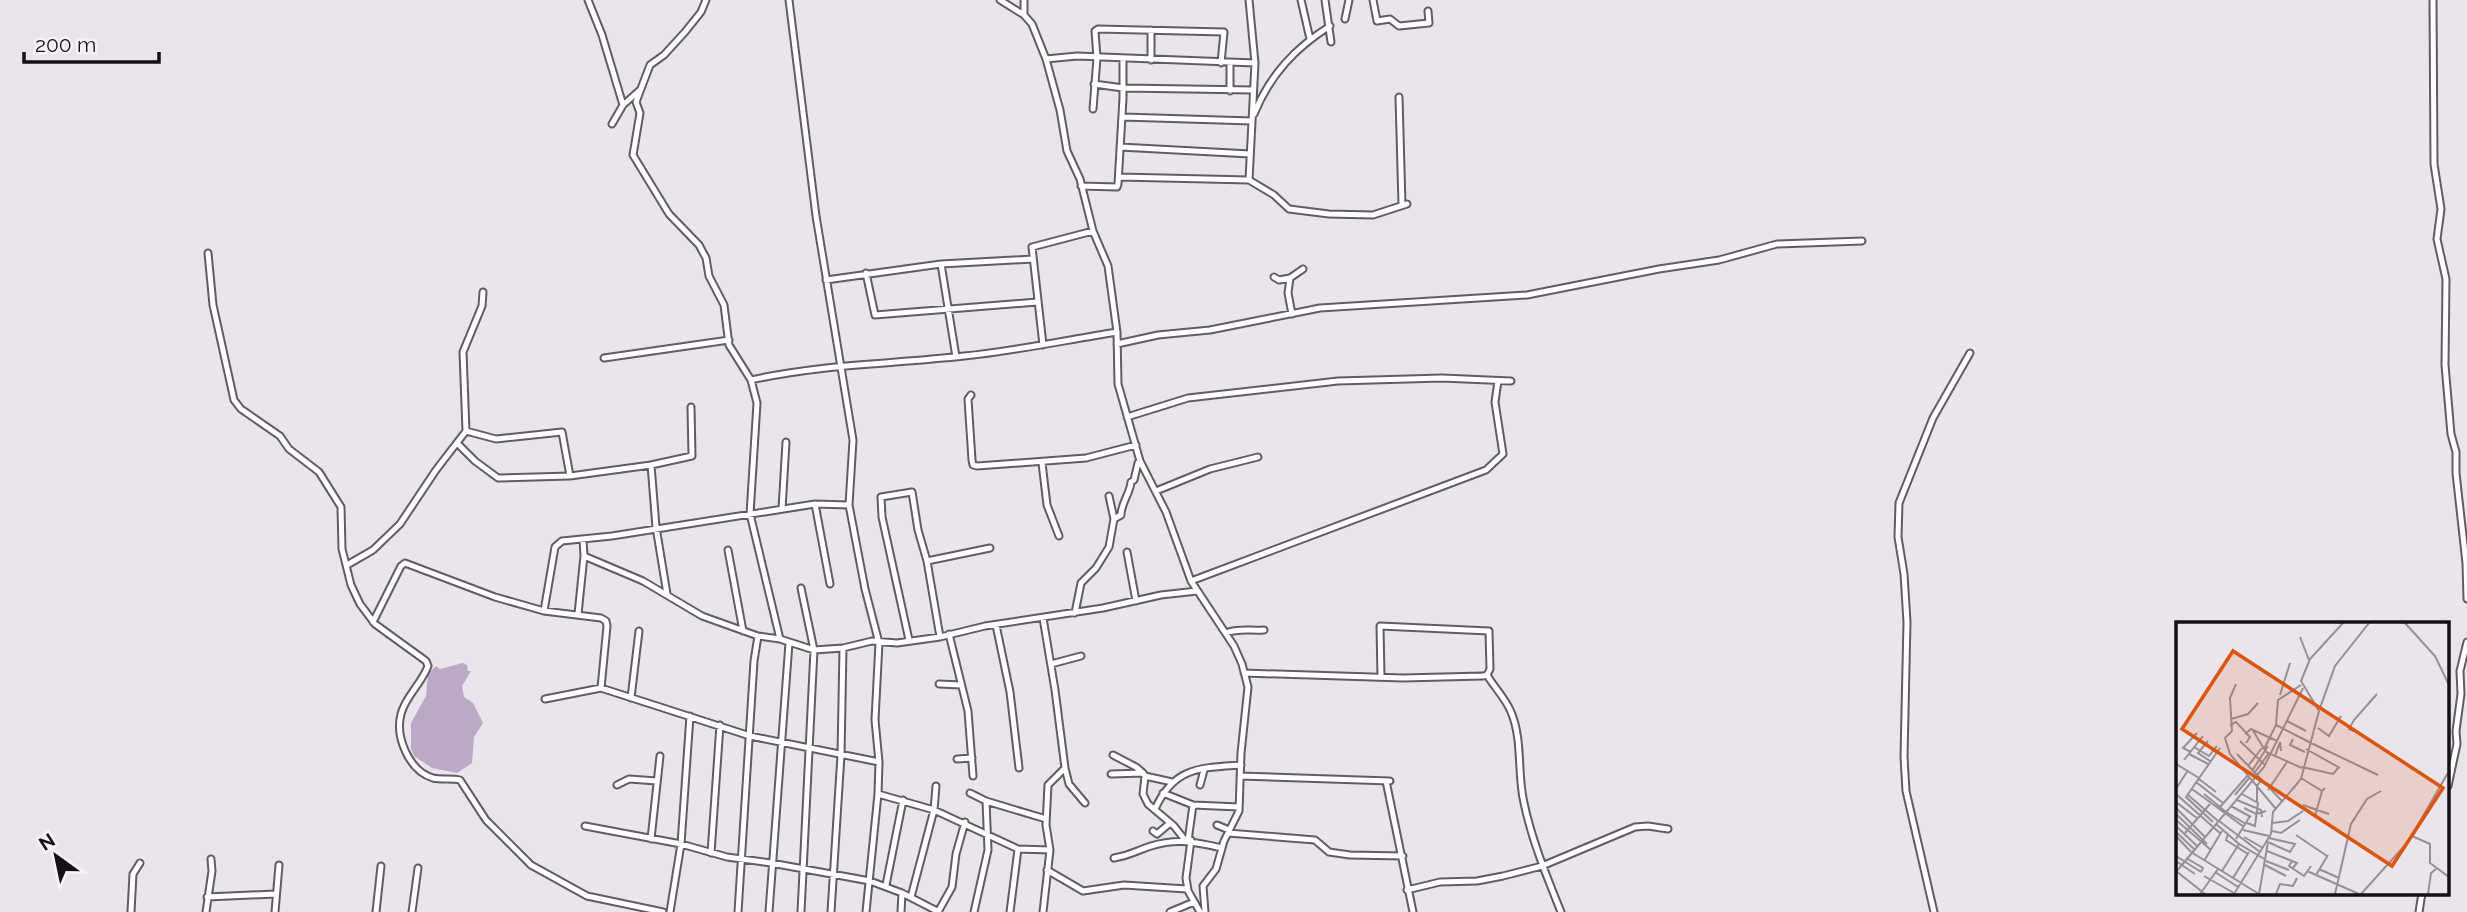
<svg xmlns="http://www.w3.org/2000/svg" width="2467" height="912" font-family="Raleway,sans-serif">
<style>
.forest{fill:#bba9c5}
.lines{fill:none;stroke-linecap:round;stroke-linejoin:round}
.minor-casing{stroke:#615c64;stroke-width:9}
.minor{stroke:#fff;stroke-width:5}
.inset-road{fill:none;stroke:#949096;stroke-width:2}
.view{fill:#dd550c;fill-opacity:0.15;stroke:#dd550c;stroke-width:3.5}
.inset-edge{fill:none;stroke:#131114;stroke-width:3.5}
</style>
<rect width="100%" height="100%" fill="#eae4ed"/>
<!-- forest -->
<path class="forest" d="M463,663L467,665L468,671H471L462,686L464,697L473,703L483,723L474,737L472,763L457,773L432,768L414,756L411,749V723L426,696L428,674L436,666L440,669Z"/>
<g class="lines">
<defs>
<path id="minor" d="M588,0L602,35L623,105
M706,0L701,12L685,32L664,55L650,65L636,102L640,113L633,155L669,214L699,245L706,258L709,276L724,305L729,345L751,380C822,364 892,364 964,356C1015,351 1066,340 1117,332
M789,0L816,216L853,440L849,505L865,589L879,643L875,720L879,762L878,794L866,912
M1000,0L1024,15L1032,24L1046,59L1060,110L1067,151L1080,179L1093,231L1108,266L1117,332L1118,384L1140,461L1166,512L1191,581L1234,646L1242,664L1248,687L1241,753L1239,811L1224,841L1216,869L1203,886L1205,912
M1301,0L1310,39
M1325,0L1331,42
M1373,0L1377,21L1390,19L1399,26L1429,23L1428,11
M2433,0L2434,164L2441,209L2437,239L2446,279L2445,365L2451,434L2456,452V473L2466,563L2467,599
M1024,15V0
M1345,19L1349,0
M1046,59L1077,56L1255,63
M1151,60V30
M1094,84L1123,88L1253,90
M1230,91V63
M1399,97L1402,205
M1093,109L1097,58L1095,31L1098,29L1224,32L1221,63
M1254,114C1270,75 1295,48 1330,26
M1123,117L1252,121
M612,124L623,105L641,89
M1120,147L1250,154
M1120,177L1249,180L1255,63L1249,0
M1249,180L1274,195L1289,209L1329,214L1373,215L1407,204
M1081,186L1117,187L1118,184L1123,98V58
M208,253L213,305L234,400L241,409L280,436L289,449L319,472L341,507L342,549L351,585L360,604L375,624L426,661L428,666C422,683 405,697 401,714C395,737 409,771 433,778C442,780 452,778 460,780L486,820L531,865L587,896L663,912
M941,264L956,357
M866,273L875,315L1037,302
M1274,277L1279,280L1290,278
M826,280L941,264L1033,259
M1292,314L1288,293L1290,278L1303,269
M1117,344L1158,335L1210,330L1320,308L1527,295L1659,269L1719,260L1777,244L1862,241
M1043,345L1032,247L1093,231
M604,358L729,340
M751,380L757,403L750,514L780,639
M971,395L968,399L972,460L973,465L977,466L1086,458L1136,445
M1127,417L1188,398L1338,381L1442,378L1511,381
M466,431L496,439L562,432L570,476
M458,444L475,461L498,478L570,476L651,465
M1042,463L1047,505L1059,536
M1156,491L1210,469L1258,457
M1109,496L1114,519
M815,504L830,584
M782,509L786,442
M583,539L584,556L643,581L702,616L758,636L780,639L814,650L843,648L872,641L897,643L940,637L985,626L1103,608L1161,595L1197,591
M728,550L743,631
M1127,552L1136,601
M347,565L373,550L400,524L436,470L466,431L463,352L482,306L483,292
M1191,581L1486,470L1503,454L1495,402L1498,381
M801,588L814,650L801,912
M667,594L656,527L651,465L692,456L691,407
M544,611L555,547L562,541L612,536L815,504L849,505
M1075,613L1081,583L1096,568L1109,547L1114,519L1121,515C1121,503 1130,494 1131,482L1134,480L1138,463L1140,461
M578,614L584,556
M1043,618L1055,690L1065,768L1069,784L1085,803
M373,622L401,566L405,563L495,597L544,611L601,618L606,621L607,626L601,688
M996,625L1010,692L1019,768
M1226,633C1238,628 1251,631 1264,630
M949,634L968,711L973,776
M940,637L927,561L990,548
M909,640L882,517L881,497L912,492L918,530L927,561
M1051,664L1081,656
M1244,673L1403,678L1483,676L1487,675L1490,669L1489,631L1380,626L1381,677
M1487,675C1494,687 1506,699 1511,712C1523,740 1517,774 1524,803C1532,841 1547,877 1561,912
M939,684L961,685
M631,698L639,631
M545,699L601,688L750,736L879,762
M1113,755L1136,767L1143,773
M957,759L972,758
M1111,774L1143,773L1145,776L1172,782
M1145,776L1143,794L1148,804L1174,826L1185,840
M1240,776L1390,781
M1386,781L1413,912
M617,785L629,779L657,781
M1200,785L1204,770
M2448,786L2457,744L2456,731L2461,694L2460,671L2467,642
M970,793L986,801L1046,819
M1163,793L1193,805L1239,807
M878,794L934,810L1018,849L1050,850
M1155,809C1174,767 1199,768 1241,765
M1217,825L1229,830
M585,826L681,844L727,857L771,863L870,881L902,893L939,912
M1153,831L1157,834L1169,824
M1228,833L1315,840L1329,852L1350,855L1403,856
M651,839L660,756
M1188,841L1193,805
M711,853L720,725
M1114,858C1132,855 1135,851 1151,846C1177,838 1196,842 1222,848
M1047,870L1083,891L1124,885L1187,889L1200,912
M886,885L903,800
M1188,890L1186,878L1191,840
M1407,890L1440,882L1477,881L1503,876L1542,866L1635,827L1648,826L1668,829
M207,897L276,894
M911,897L934,810L936,786
M131,912L133,874L140,863
M206,912L212,871L211,859
M275,912L279,865
M376,912L381,866
M412,912L418,868
M670,912L681,844L690,716
M738,912L754,661L758,636
M769,912L789,643
M831,912L841,755L843,648
M901,912L902,893
M938,912L952,887L956,854L965,822
M974,912L988,850L986,801
M1010,912L1018,849
M1043,912L1050,850L1046,825L1048,785L1065,768
M1170,912L1194,902
M1934,912L1906,791L1904,757L1907,622L1904,574L1898,537L1899,503L1933,418L1970,353
M2419,912L2422,893"/>
</defs>
<!-- minor casing -->
<use href="#minor" class="minor-casing"/>
<!-- minor -->
<use href="#minor" class="minor"/>
</g>
<!-- overview -->
<g transform="translate(2176 622)">
<rect width="273" height="273" fill="#eae4ed"/>
<path class="inset-road" d="M229,1L259,34L273,63M124,15L133,38M60,62L54,76L56,109L49,116L54,132L100,187M125,63L102,78L100,103L133,120M104,73L114,41M144,86L159,44L193,1M55,97L72,92L82,81M111,99L130,109M54,103L60,100L74,115L70,121M142,106L153,114L165,94M76,107L90,130L126,146M178,109L173,107L178,98L201,72M69,112L75,107L101,119M117,117L114,123L129,130M32,119L22,131L34,139M64,119L89,143M133,120L202,153M18,125L33,134L41,124M88,127L100,103M130,127L164,146M15,130L7,126L21,111M13,132L32,142M61,132L107,180M99,134L104,120L105,129M8,138L27,114M0,142L23,156M72,144L86,126M126,145L157,152L163,145M76,149L92,124M79,150L93,131M125,156L146,169L149,166M23,157L40,170M20,160L47,181M0,167L12,148M16,167L68,205M92,168L111,140M0,172L45,212M28,172L50,190M66,172L82,181L79,204L71,201M12,173L42,199M59,173L74,155M61,178L85,188L86,195M0,180L22,197M81,180V164L85,158M127,183L153,192M55,184L75,195M44,185L72,153M0,186L29,215M68,186L80,192L90,189M50,190L70,202M0,192L31,222M139,194L146,169M0,198L35,228M43,199L84,230M37,200L10,175L44,126M97,201L112,199L127,189M40,202L63,222L46,249M0,204L21,224M67,208L93,214M96,209L105,211L124,198M0,210L18,227M9,211L34,182M52,212L50,218L72,232M120,213L151,234M0,214L15,230M236,214L254,222V241L273,255M68,215L87,226M60,217L74,194M92,220L114,230L119,222L93,216M63,222L90,238M91,229L121,241L116,247M15,230L83,272M0,234L25,250M10,236L27,246L25,250M0,239L19,252M28,239L46,209M90,239L113,248M116,239L113,244L128,254L135,244M89,243L110,254M143,247L163,256M0,249L29,272M131,249L183,272M0,250L88,145L127,66M39,250L62,265M140,253L152,233M28,254L58,271M57,256L73,230M24,272L42,247M58,272L95,212L97,190L125,157L143,89L125,59L134,37L167,1M83,272L92,220M100,272L104,262L117,264L121,256M159,272L175,202L191,177L205,169M185,272L232,220L273,149M252,272L255,251L260,247"/>
<path class="view" d="M57,29L267,166L216,244L6,107Z"/>
<rect width="273" height="273" class="inset-edge"/>
</g>
<!-- north arrow -->
<g transform="translate(56 856) rotate(327)" stroke="#f7f2fa" stroke-width="5" paint-order="stroke">
<path d="M0-5L12 26L0 18L-12 26Z" fill="#131114"/>
<text y="-10" font-size="19" font-weight="bold" text-anchor="middle" fill="#131114">N</text>
</g>
<!-- scale -->
<path d="M24 52v10h135v-10" fill="none" stroke="#131114" stroke-width="3.5"/>
<text x="35" y="52" font-size="21" fill="#131114" stroke="#f7f2fa" stroke-width="5" paint-order="stroke">200 m</text>
</svg>
